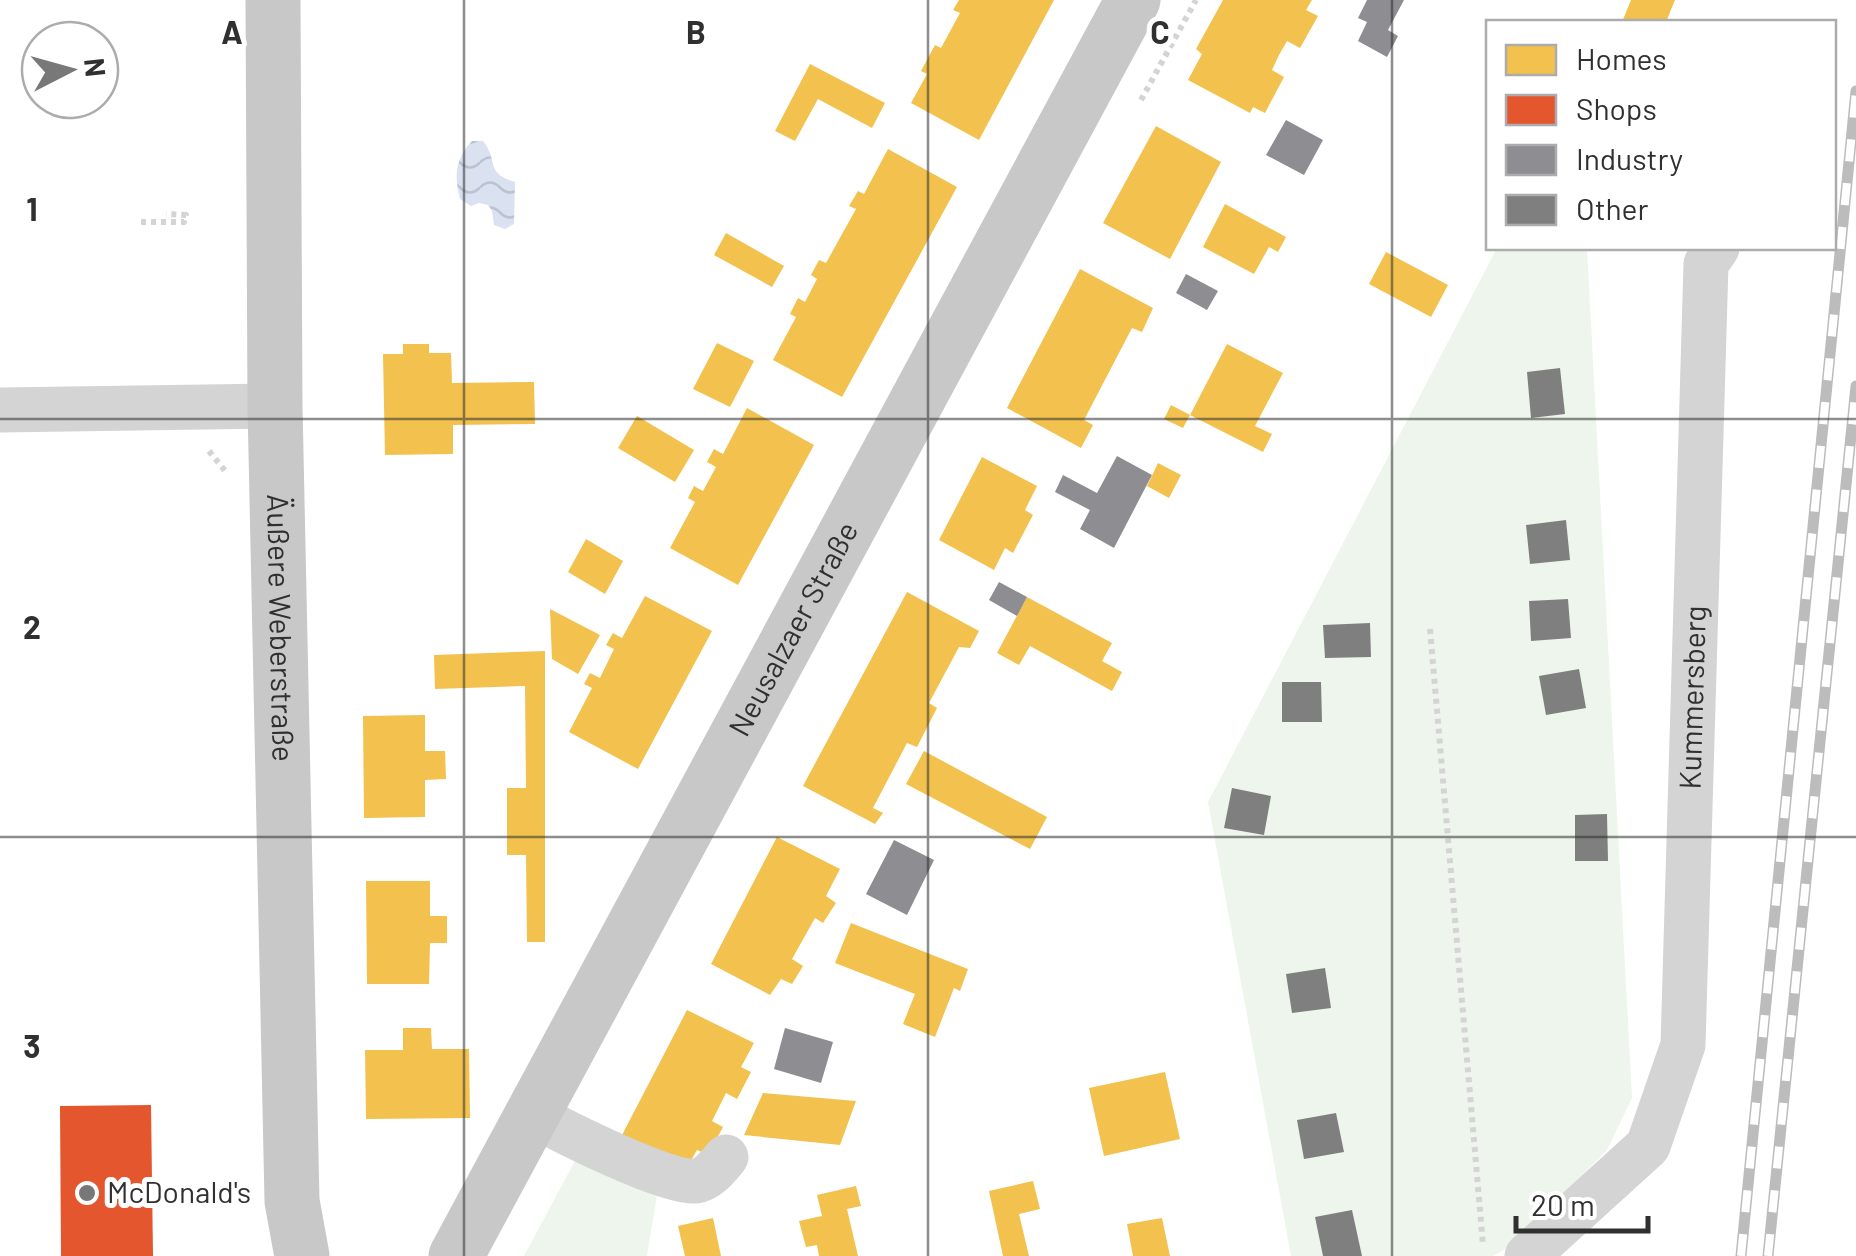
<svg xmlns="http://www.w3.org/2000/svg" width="1856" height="1256" font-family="Barlow,sans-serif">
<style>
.green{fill:#eef5ec}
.water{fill:url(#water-waves)}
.homes{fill:#f2c14e}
.shops{fill:#e4572e}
.industry{fill:#8d8d92}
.building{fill:#7f7f7f}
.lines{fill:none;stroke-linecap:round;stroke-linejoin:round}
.path{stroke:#d4d4d4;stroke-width:6;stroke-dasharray:5 5;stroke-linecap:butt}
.minor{stroke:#d4d4d4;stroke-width:45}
.major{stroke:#c8c8c8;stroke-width:55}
.rail-casing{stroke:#bcbcbc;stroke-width:11}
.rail{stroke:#fff;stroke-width:8;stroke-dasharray:22;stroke-linecap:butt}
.grid{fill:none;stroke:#303030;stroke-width:2.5;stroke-opacity:0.55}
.poi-dot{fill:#787878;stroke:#fff;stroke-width:4}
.labels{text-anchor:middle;stroke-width:10;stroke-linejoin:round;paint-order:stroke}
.street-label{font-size:30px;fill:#303030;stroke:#fff}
.poi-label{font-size:30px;fill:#303030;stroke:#fff;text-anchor:start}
.grid-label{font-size:32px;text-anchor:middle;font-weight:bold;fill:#303030;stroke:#fff;stroke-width:10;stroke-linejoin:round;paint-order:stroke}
</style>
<defs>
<pattern id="water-waves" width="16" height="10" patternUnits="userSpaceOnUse" patternTransform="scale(2.5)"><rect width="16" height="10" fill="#dae2f2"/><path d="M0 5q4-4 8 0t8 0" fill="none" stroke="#bbc2d0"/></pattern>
</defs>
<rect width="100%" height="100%" fill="#fff"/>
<!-- green -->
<path class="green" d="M1497,248H1587L1632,1098L1607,1150L1514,1244L1493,1256H1291L1208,802Z
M577,1157L659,1183L647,1256H524Z"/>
<!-- water -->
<path class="water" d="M472,141H483C499,160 484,173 515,182L514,224L505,229L494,225L492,211L488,205L479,203L471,206L460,199C454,176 455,159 472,141Z"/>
<!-- homes -->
<path class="homes" d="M959,0H1054L979,140L911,103L927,74L921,71L935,45L941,48L960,13L953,10Z
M1223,0H1312L1306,10L1318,16L1300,48L1287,41L1279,55L1272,70L1284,77L1265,113L1253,107L1250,113L1188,80L1202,54L1196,49Z
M1631,0H1675L1666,22H1622Z
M810,64L885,103L872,128L818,99L795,141L775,131Z
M1156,126L1221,162L1170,259L1103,223Z
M888,149L957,187L842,397L773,360L796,317L790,314L798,298L805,302L817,279L811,275L819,260L826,263L856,209L849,206L858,191L864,194Z
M1225,204L1286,237L1278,252L1269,247L1254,274L1203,247Z
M726,233L784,266L772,287L714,255Z
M1386,252L1448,285L1431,317L1369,284Z
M1080,269L1153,308L1142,332L1132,328L1084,420L1093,425L1081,448L1007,408Z
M717,343L754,361L730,407L693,389Z
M403,344H429V353H451L452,383L534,382L535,424L453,425V454L385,455L383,354H403Z
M1227,344L1283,373L1255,426L1272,434L1263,452L1190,415Z
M1171,405L1190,415L1183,428L1164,419Z
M747,408L814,445L738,585L670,548L695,502L688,498L694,486L703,491L716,467L707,462L714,449L723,454Z
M637,416L694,450L675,482L618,448Z
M982,457L1037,486L1025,510L1033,515L1013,553L1005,548L994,570L939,540Z
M1158,463L1181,475L1169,498L1147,486Z
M586,539L623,561L605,594L568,572Z
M907,592L979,631L970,648L959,647L929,703L937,708L917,747L907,743L873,808L883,813L875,824L803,786Z
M645,596L712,631L638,769L569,732L592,688L584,684L590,673L600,678L614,649L606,645L613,633L622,638Z
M1027,597L1112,643L1102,661L1122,672L1112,691L1030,646L1019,665L997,653Z
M550,609L600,635L578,674L552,659Z
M545,651V942H527L526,855H507V788H526L525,686L435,689L434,655Z
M425,715V751H445L446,779L425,780V817L364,818L363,716Z
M924,751L1047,817L1030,849L906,784Z
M777,837L840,869L826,896L836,903L823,923L815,918L792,959L803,966L792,984L781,979L770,995L711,964Z
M366,881H430V916H447V943H430L429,984H367Z
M851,923L968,969L960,991L954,988L935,1037L903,1024L915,994L835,963Z
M687,1010L754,1043L741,1067L751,1072L737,1099L726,1093L712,1121L723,1127L708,1155L697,1150L686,1169L622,1135Z
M403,1028H431L432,1049H469L470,1118L366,1119L365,1050H403Z
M1165,1072L1180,1139L1104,1156L1089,1088Z
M763,1093L856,1101L840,1145L744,1135Z
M1033,1181L1040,1209L1019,1214L1029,1256H1003L989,1191Z
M856,1186L861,1206L847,1209L858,1256H819L817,1245L806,1247L799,1221L822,1216L817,1195Z
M713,1218L721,1256H685L678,1226Z
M1162,1218L1170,1256H1133L1127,1224Z"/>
<!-- shops -->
<path class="shops" d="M151,1105L153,1256H61L60,1106Z"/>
<!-- industry -->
<path class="industry" d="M1367,0H1404L1388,30L1398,36L1387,57L1358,41L1367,22L1358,18Z
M1286,120L1323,140L1304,175L1266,155Z
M1186,274L1218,291L1207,310L1176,293Z
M1117,456L1152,475L1114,548L1080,529L1090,510L1055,492L1063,475L1097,493Z
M999,582L1027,597L1017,616L989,600Z
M894,840L934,860L907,915L866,894Z
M785,1028L833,1042L821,1083L774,1069Z"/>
<!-- building -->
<path class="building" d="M1560,368L1565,414L1531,418L1527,372Z
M1566,520L1570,560L1530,564L1526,525Z
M1568,599L1571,638L1531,641L1529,601Z
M1370,623L1371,657L1325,658L1323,625Z
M1579,669L1586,708L1546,715L1539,676Z
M1282,682H1321L1322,722H1282Z
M1232,788L1271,796L1264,835L1224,828Z
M1607,814L1608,861H1575V815Z
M1325,968L1331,1008L1292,1013L1286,974Z
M1336,1113L1344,1152L1304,1159L1297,1120Z
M1352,1210L1362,1256H1323L1315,1217Z"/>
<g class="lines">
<!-- path -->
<path class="path" d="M1141,100L1196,0
M141,222H184L186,215L166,214
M209,451L226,472
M1430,629L1483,1245"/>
<!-- minor -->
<g class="minor">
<path d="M0,410L275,406"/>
<path d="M532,1114C560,1130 669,1185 696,1181C709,1179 718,1166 726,1157"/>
<path id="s1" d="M1527,1256L1648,1146L1683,1045L1706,264L1717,248"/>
</g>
<!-- major -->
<g class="major">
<path id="s2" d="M273,0L275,406L292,1201L302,1256"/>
<path id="s3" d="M456,1256L1133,0"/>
</g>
<defs>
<path id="rail" d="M1741,1256L1856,91
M1768,1256L1856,386"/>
</defs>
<!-- rail casing -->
<use href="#rail" class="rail-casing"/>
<!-- rail -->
<use href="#rail" class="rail"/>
</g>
<!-- grid -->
<path class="grid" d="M464,0V1256M928,0V1256M1392,0V1256M0,419H1856M0,837H1856"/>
<!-- markers -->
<circle class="poi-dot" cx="87" cy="1193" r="10"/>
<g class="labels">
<!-- street labels -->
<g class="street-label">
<text dy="10" stroke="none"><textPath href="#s3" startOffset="712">Neusalzaer Straße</textPath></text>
<text dy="10" stroke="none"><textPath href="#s2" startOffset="628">Äußere Weberstraße</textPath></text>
<text dy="10" stroke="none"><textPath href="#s1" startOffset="618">Kummersberg</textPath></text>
</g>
<!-- poi labels -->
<g class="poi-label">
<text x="107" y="1203">McDonald's</text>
</g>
</g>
<g class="grid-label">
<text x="232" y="44">A</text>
<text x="696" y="44">B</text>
<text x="1160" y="44">C</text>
<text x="32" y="221">1</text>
<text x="32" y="639">2</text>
<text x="32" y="1058">3</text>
</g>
<!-- legend -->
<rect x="1486" y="20" width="350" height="230" fill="#ffffff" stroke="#acacac" stroke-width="2.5"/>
<rect x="1506" y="45" width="50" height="30" fill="#f2c14e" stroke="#acacac" stroke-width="2.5"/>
<text x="1576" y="70" font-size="30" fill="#303030">Homes</text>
<rect x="1506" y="95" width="50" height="30" fill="#e4572e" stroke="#acacac" stroke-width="2.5"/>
<text x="1576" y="120" font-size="30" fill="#303030">Shops</text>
<rect x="1506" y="145" width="50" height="30" fill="#8d8d92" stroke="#acacac" stroke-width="2.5"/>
<text x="1576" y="170" font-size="30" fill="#303030">Industry</text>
<rect x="1506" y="195" width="50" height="30" fill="#7f7f7f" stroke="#acacac" stroke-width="2.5"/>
<text x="1576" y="220" font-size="30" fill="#303030">Other</text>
<!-- north arrow -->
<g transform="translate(70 70) rotate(84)"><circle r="48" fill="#ffffff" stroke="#acacac" stroke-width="2.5"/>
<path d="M0-8L18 38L0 25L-18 38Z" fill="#787878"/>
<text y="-15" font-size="28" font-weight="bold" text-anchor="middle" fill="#303030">N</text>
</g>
<!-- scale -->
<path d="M1516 1216v15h132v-15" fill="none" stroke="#303030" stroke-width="5"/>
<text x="1531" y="1216" font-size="30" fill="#303030" stroke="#ffffff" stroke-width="8" paint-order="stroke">20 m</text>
</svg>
